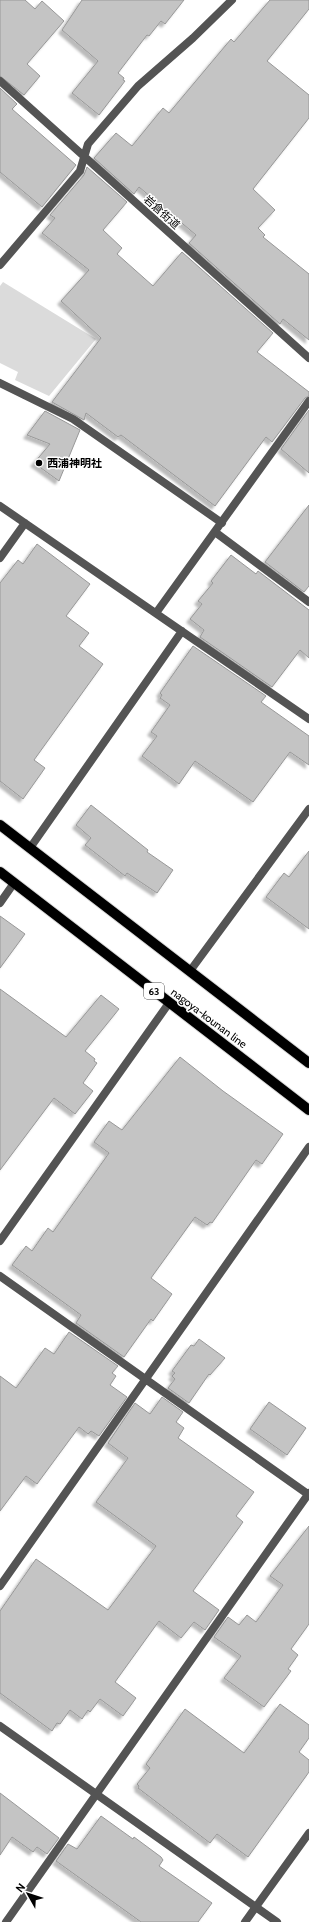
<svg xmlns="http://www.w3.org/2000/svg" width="309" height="1922" font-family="Cabin,'Noto Sans JP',sans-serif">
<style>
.green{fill:#dbdbdb}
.building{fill:#c4c4c4;stroke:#989898;filter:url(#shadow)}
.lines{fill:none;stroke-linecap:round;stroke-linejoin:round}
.primary-casing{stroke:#dbdbdb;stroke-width:12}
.street{stroke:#545454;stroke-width:8}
.primary{stroke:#000;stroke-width:10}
.poi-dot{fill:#000;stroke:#fff;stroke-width:1.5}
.labels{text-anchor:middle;stroke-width:3;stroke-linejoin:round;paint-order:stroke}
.shield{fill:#fff;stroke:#4c4c4c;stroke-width:1}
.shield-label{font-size:10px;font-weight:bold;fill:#000}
.street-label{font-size:11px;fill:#000;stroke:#fff}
.poi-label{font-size:11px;font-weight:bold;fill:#000;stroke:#fff;text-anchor:start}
</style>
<defs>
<filter id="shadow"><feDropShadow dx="-3.5" dy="3.5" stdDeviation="1" flood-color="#0004"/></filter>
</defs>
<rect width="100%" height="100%" fill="#fff"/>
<!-- green -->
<path class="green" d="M3,282L96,339L49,396L15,380L18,372L0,363V286Z"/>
<!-- building -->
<path class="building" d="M0,0H25L35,9L42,1L64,21L27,64L40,76L24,95L0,76Z
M82,0H184L165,24L161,21L149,36L147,35L118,73L124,78L123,80L125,81L99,115L72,93L98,61L62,30Z
M270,0H309V9L267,61L309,95V118L253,189L275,210L258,228L265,235L263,237L309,274V340L283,319L280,324L189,243L196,235L139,187L134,194L94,158L116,133L132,146L163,108L169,113L231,39L234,42Z
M0,88L17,104L12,109L76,165L42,207L0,172Z
M87,167L127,202L103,230L122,248L117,254L153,286L182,252L273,333L257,352L309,392V396L305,398L272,442L266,437L215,506L121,435L118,437L86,413L84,420L52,402L101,338L61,301L89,270L42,233L55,218L50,215L84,175Z
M309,410V473L281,449Z
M45,411L80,430L59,481L34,463L50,444L27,435Z
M309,505V586L304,592L265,562Z
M37,544L90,584L66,616L89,633L79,646L103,664L34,760L45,768L23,799L0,781V583L18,560L23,564Z
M231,555L256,574L258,571L309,610V658L300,650L272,687L200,637L204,630L190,619L202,604L198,601L213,583L211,581Z
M193,646L266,696L261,702L309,736V765L290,752L253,802L195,761L179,784L142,756L157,736L151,732L170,705L160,698L162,695L160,693Z
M91,805L148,850L147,852L173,870L157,893L127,873L125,876L85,845L91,838L76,825Z
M309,851V929L266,897L284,873L289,877Z
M0,916L25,934L0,968Z
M0,989L66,1037L101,995L119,1009L85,1051L95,1059L94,1061L97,1063L83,1083L93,1091L75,1114L54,1098L0,1170Z
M180,1057L223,1091L283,1134L262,1164L256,1160L212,1223L210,1222L207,1225L195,1217L151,1278L172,1294L153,1321L151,1319L124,1357L76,1323L81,1315L12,1265L26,1246L32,1251L48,1228L53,1232L109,1153L94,1142L109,1121L122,1130Z
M69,1332L118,1366L112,1373L116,1376L110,1385L127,1397L99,1436L91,1431L88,1434L79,1427L37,1484L26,1476L0,1511V1376L16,1388L45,1348L54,1354Z
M199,1339L225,1358L210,1375L209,1374L189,1403L168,1388L175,1379L172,1376L175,1373L172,1371L191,1345L194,1346Z
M162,1397L183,1412L176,1422L184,1428L178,1438L254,1492L236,1516L243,1522L193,1591L219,1610L205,1630L194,1622L181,1638L159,1621L115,1682L136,1698L123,1716L100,1699L90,1712L88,1710L82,1719L70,1710L60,1724L57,1723L52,1731L0,1693V1611L36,1559L108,1610L156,1546L96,1502L128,1458L108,1443L135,1403L150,1414Z
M269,1402L306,1428L287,1455L250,1429Z
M309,1526V1624L291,1649L298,1655L288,1669L291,1671L264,1707L224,1678L241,1656L214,1637L228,1617L239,1625L247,1615L256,1622L283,1585L270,1576Z
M280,1704L309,1725V1738L299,1752L309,1760V1772L248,1857L217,1834L210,1843L138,1788L139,1786L137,1784L150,1768L146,1764L185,1709L244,1753Z
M0,1793L59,1838L47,1854L37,1847L33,1852L12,1837L0,1855Z
M101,1816L133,1839L134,1837L161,1857L163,1860L159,1866L212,1903L198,1922H141L56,1861L68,1844L77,1849Z"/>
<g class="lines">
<defs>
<path id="primary" d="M0,825L309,1063
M0,872L309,1110"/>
</defs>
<!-- primary casing -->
<use href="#primary" class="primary-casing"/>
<!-- street -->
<path class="street" d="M0,81L309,358
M0,265L80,171L88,144L138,86L193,38L232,0
M0,383L73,419L222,523
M0,506L309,719
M215,532L309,602
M0,558L25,523
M156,613L309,401
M30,848L182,631
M0,903L14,883
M190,971L309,809
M0,1241L169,1003
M0,1276L309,1495
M0,1586L309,1147
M0,1726L277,1922
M6,1922L309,1493
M245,1922L309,1833"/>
<!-- primary -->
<use href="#primary" class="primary"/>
</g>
<!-- markers -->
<circle class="poi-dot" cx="39" cy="463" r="4"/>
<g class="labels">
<!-- shield labels -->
<rect class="shield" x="144" y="983" width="20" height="16" rx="3"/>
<g class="shield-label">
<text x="154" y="995">63</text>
</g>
<!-- street labels -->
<g class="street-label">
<text transform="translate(162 212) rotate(42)" y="4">岩倉街道</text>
<text transform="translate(209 1018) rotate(37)" y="4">nagoya-kounan line</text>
</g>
<!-- poi labels -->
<g class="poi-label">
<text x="47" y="467">西浦神明社</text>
</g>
</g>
<!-- north arrow -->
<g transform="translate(28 1894) rotate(309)" stroke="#ffffff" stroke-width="3" paint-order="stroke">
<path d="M0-3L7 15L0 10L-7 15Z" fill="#000000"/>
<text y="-6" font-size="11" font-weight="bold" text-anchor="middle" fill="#000000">N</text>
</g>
</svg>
